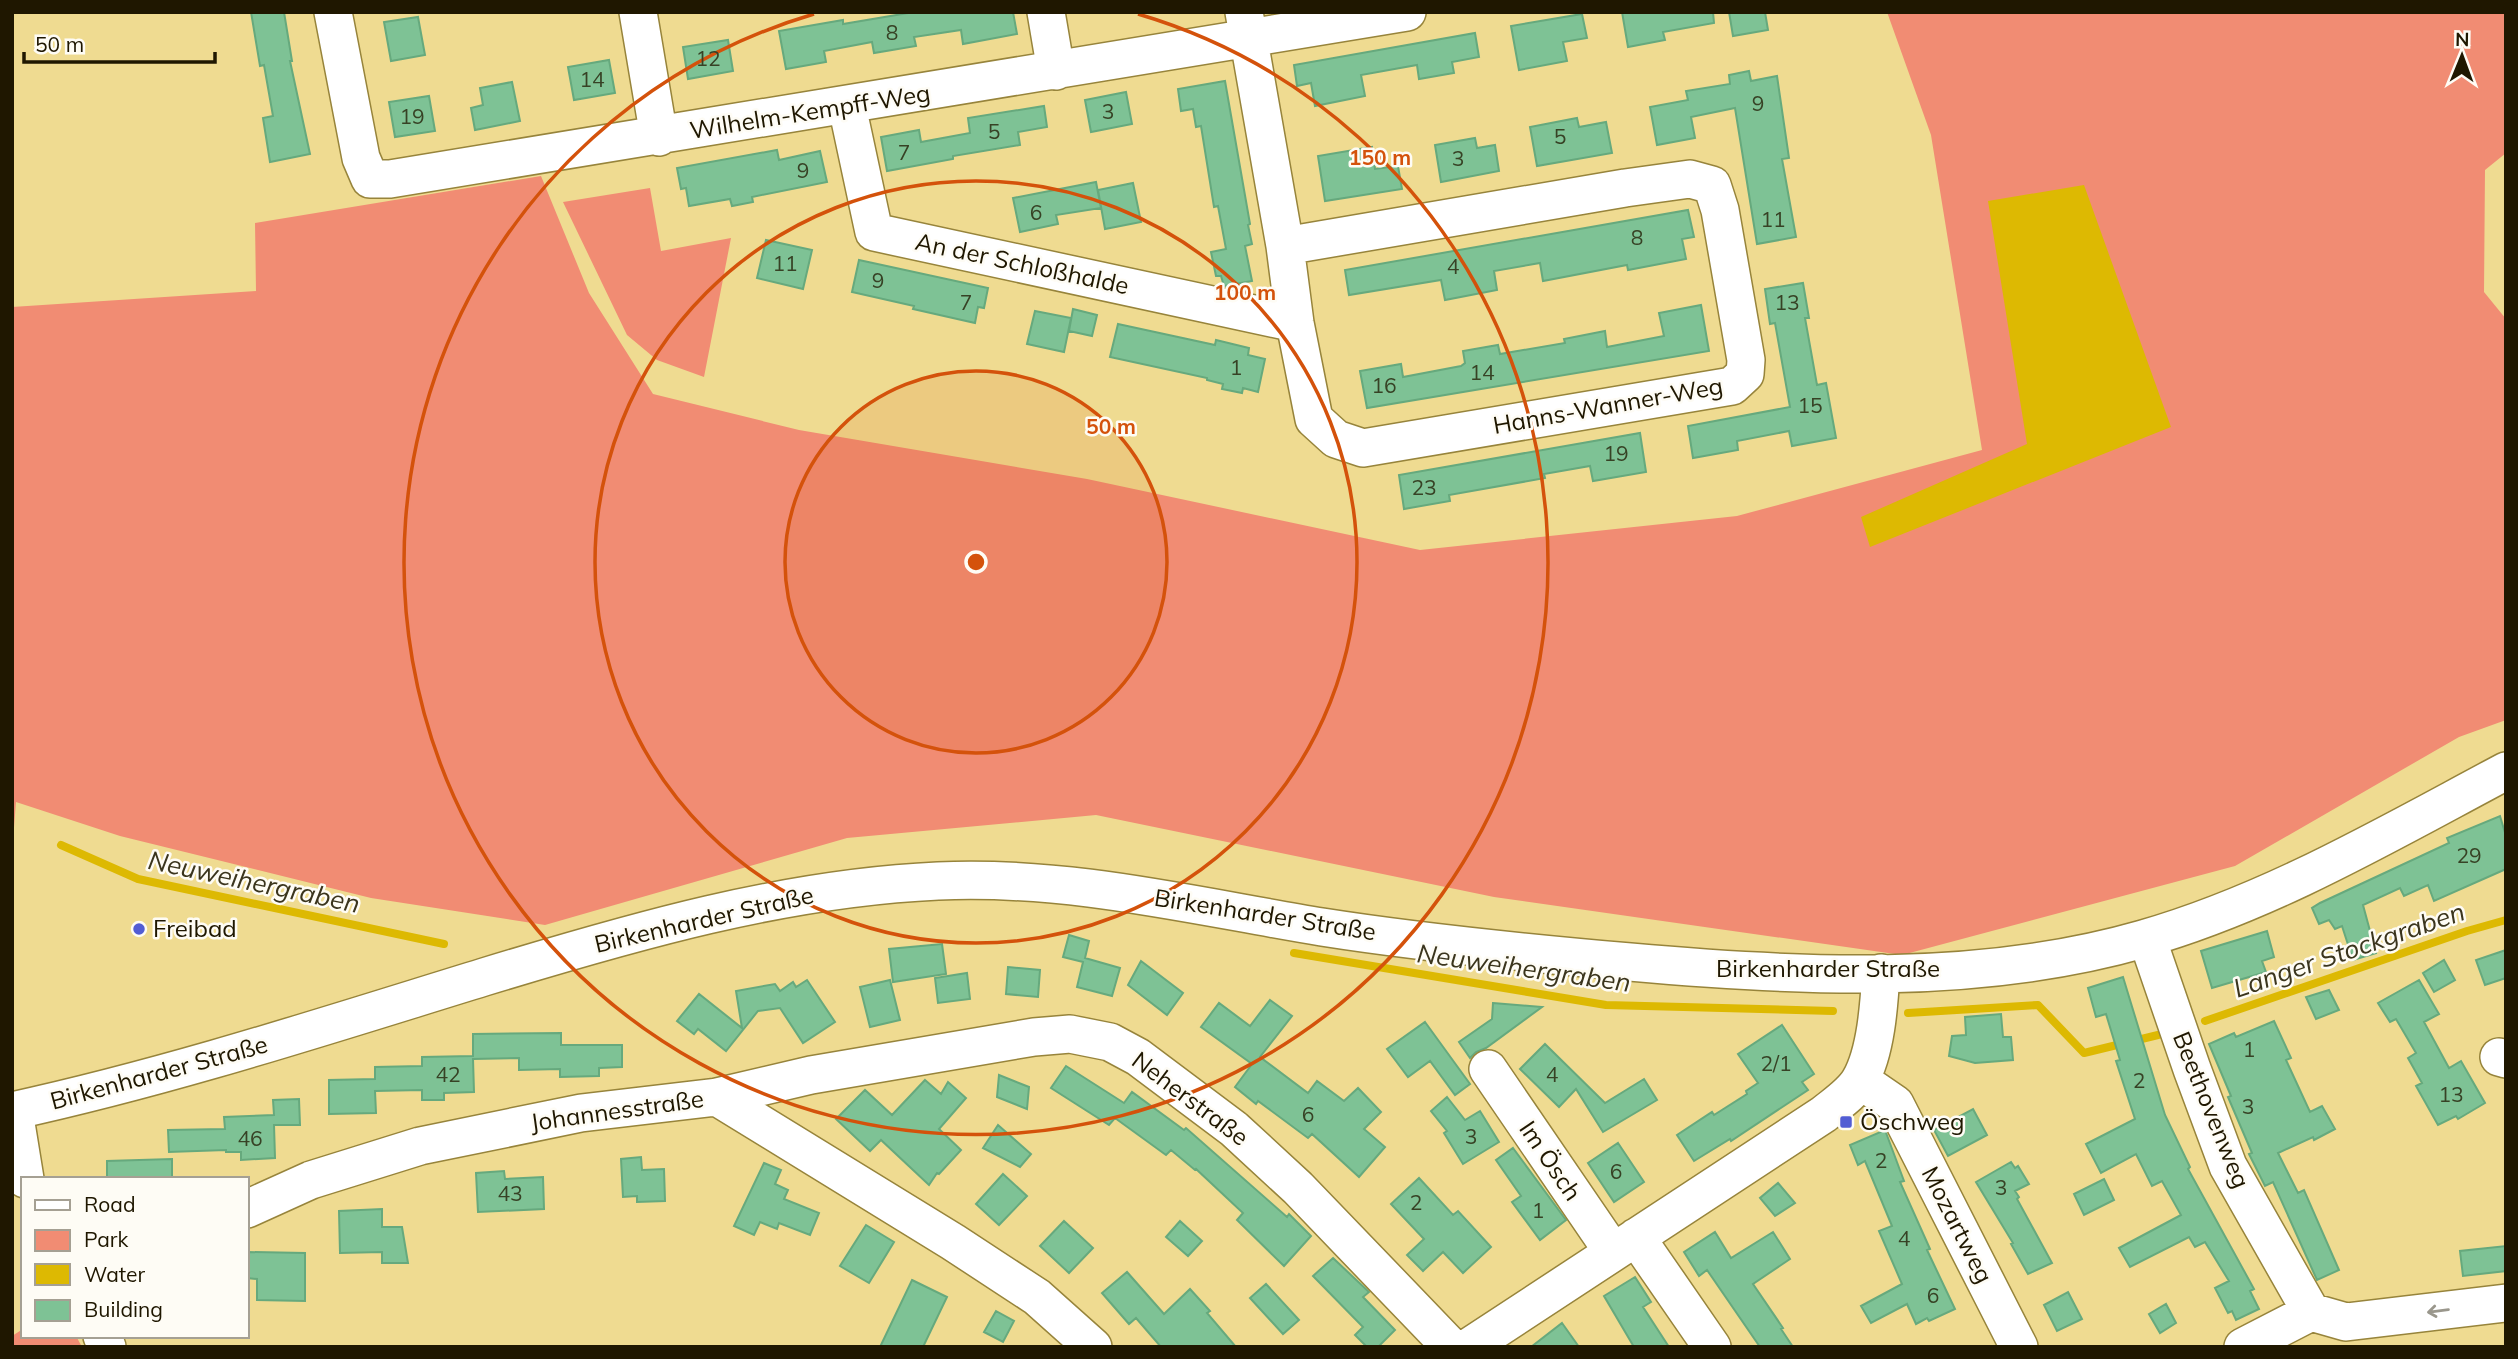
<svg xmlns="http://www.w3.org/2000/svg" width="2518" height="1359" font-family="Mulish,sans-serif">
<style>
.green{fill:#f18c73}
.water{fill:#ddb902}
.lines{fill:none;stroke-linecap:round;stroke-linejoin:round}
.stream{stroke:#ddb902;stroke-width:8}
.building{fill:#7ec295;stroke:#66a97d;stroke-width:2}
.minor-casing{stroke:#97843b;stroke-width:40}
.minor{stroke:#fff;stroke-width:37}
.oneway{stroke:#9a978c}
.ring{fill:none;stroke:#d4520b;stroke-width:3.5}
.poi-dot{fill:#525dd3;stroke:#fefcf5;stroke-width:2.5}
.labels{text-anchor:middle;stroke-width:5;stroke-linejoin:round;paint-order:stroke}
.number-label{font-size:21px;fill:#374225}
.street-label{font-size:24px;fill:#1f1700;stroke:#fefcf5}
.poi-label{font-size:24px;fill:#1f1700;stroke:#fefcf5;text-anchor:start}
.water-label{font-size:26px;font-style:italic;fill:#3b351d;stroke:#fefcf5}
.centre{fill:#d4520b;stroke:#fefcf5;stroke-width:3.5}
.ring-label{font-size:21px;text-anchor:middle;font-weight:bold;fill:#d4520b;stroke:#fefcf5;stroke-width:5;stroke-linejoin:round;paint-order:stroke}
</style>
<rect width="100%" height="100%" fill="#efdb91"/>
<!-- green -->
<path class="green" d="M1887,12H2506V153L2485,170L2484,292L2506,319V720L2459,737L2235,866L1902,955L1494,897L1096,815L847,838L545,925L371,898L120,836L16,802L12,853V307L256,291L255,223L541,176L589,293L653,394L799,430L1087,479L1420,550L1737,516L1982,450L1931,135Z
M650,188L661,251L731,238L704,377L657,360L627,335L563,202Z
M23,1329V1336H76L82,1347H12V1336Z"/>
<!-- water -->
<path class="water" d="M2084,185L2171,427L1870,547L1861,517L2027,444L1988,201Z"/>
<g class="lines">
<!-- stream -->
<path class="stream" d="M61,845L138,879L444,944
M1294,953L1606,1005L1833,1011
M1908,1013L2038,1005L2084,1053L2158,1035
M2205,1021L2467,931L2506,920"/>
</g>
<!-- building -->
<path class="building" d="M251,12H284L292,61H290L310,154L270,162L263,118L273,116L264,65L260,66Z
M914,12H1013L1017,34L963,44L961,30L914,37L916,46L874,53L872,42L824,51L826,62L786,69L779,31L843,20V24Z
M1622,12H1713L1714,23L1663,32L1665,40L1628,47Z
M1729,12H1765L1768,30L1733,36Z
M1582,14L1587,38L1563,42L1567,61L1519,70L1511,26Z
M418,17L425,55L391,61L384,22Z
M1475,33L1479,57L1452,62L1454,73L1419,79L1417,65L1361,75L1365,96L1315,106L1311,83L1297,86L1294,65Z
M728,40L733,71L688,79L683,47Z
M609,60L615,93L574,100L568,67Z
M1749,71L1751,81L1777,76L1789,158L1782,159L1796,237L1757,244L1735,108L1691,117L1695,138L1657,145L1650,107L1688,100L1686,91L1730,84L1729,75Z
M1225,81L1250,224L1248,225L1252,244L1245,246L1252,281L1224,286L1221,276H1216L1211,252L1226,249L1218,206L1214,207L1201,126L1196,127L1193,109L1181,111L1178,89Z
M512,82L520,121L475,130L471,108L483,105L480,88Z
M1126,92L1132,124L1091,132L1085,100Z
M429,96L435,131L395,137L389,102Z
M1044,106L1047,127L1018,132L1020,145L953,156V159L887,171L881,137L919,130L921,142L970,133L968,118Z
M1577,118L1579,127L1606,122L1612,153L1537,166L1530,127Z
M1475,138L1477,148L1495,145L1499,171L1441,182L1435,145Z
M1372,147L1375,169L1398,166L1402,189L1325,201L1318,156Z
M777,150L779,160L820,151L827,182L752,197L753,202L732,206L730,199L689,206L686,188L681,189L677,168Z
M1096,182L1101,208L1056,215L1058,224L1020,232L1013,198Z
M1133,183L1141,222L1105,229L1098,190Z
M1688,210L1694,237L1682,239L1686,259L1628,270L1627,265L1543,281L1540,263L1494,271L1497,290L1445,300L1441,280L1349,295L1345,270Z
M766,240L812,250L803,289L757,278Z
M859,260L988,288L984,308L978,307L975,323L913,309L914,306L852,292Z
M1803,283L1809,318H1805L1817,385L1826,383L1836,438L1792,446L1789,431L1737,441L1738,450L1693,458L1688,426L1790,407L1775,323L1770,324L1765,289Z
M1701,305L1709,351L1367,408L1360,371L1401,364L1403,377L1461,366L1465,363L1463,351L1498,345L1500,354L1565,343L1564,339L1605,331L1607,347L1664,336L1659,313Z
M1073,309L1097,315L1092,336L1069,331Z
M1035,311L1071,318L1064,352L1027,344Z
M1118,324L1215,345L1216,340L1249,348L1248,355L1265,359L1258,392L1243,388L1242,393L1222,389L1223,384L1207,380V378L1110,357Z
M1640,433L1646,472L1593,481L1590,466L1544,474L1545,478L1449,495L1450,501L1404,509L1399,475Z
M2500,816L2506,836V869L2434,901L2428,885L2404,896L2400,888L2363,905L2376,953L2353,960L2342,926L2335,929L2329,920L2319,924L2312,908L2320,903L2449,843L2447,838Z
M2267,931L2274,957L2262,961L2266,972L2212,988L2201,951Z
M1069,935L1089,941L1085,958L1120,968L1112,996L1077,987L1083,962L1063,957Z
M942,944L946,974L893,982L889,949Z
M2506,950V978L2485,985L2476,960Z
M2444,960L2455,980L2434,992L2423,973Z
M1141,961L1183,993L1167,1015L1128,985Z
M1008,967L1040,970L1038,997L1006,994Z
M967,973L970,999L938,1003L935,978Z
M2123,977L2165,1115L2190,1167L2188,1169L2254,1289L2250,1291L2259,1309L2236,1320L2232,1311L2228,1313L2215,1288L2229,1281L2205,1242L2195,1247L2189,1237L2130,1267L2119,1248L2181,1215L2162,1181L2152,1186L2136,1154L2101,1173L2086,1144L2135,1119L2116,1061L2120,1060L2106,1014L2096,1017L2088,988Z
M807,980L835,1022L803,1043L780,1008L758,1011L726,1051L698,1029L694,1034L677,1021L699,994L742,1028L736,991L775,984L780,991L793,982L796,987Z
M890,980L900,1020L870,1027L860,987Z
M2419,980L2439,1014L2424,1022L2449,1068L2461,1061L2485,1103L2458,1119L2456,1116L2438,1125L2416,1086L2422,1083L2408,1058L2416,1053L2396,1019L2390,1022L2378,1003Z
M2329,990L2339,1010L2316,1019L2306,997Z
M1270,1000L1292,1016L1260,1057L1308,1093L1317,1081L1344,1101L1358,1088L1381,1112L1364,1129L1385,1147L1359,1177L1312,1134L1308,1138L1258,1101L1256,1104L1235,1087L1252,1064L1201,1027L1219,1003L1250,1026Z
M1493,1003L1542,1007L1486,1048L1476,1052L1470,1058L1459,1042L1492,1019Z
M2001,1014L2003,1037H2011L2013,1060L1975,1063L1949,1056L1952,1036L1966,1035L1965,1017Z
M2274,1021L2291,1058L2286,1060L2310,1112L2322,1106L2335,1129L2314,1140L2313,1137L2278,1153L2298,1193L2304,1190L2339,1270L2317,1280L2273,1182L2265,1186L2249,1154L2252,1153L2228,1097L2231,1096L2209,1044L2234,1033L2236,1037Z
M1425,1022L1470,1084L1455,1095L1430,1061L1408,1077L1387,1049Z
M1782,1025L1814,1074L1802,1082L1808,1090L1731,1141L1730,1139L1694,1161L1677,1135L1712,1112L1714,1115L1747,1094L1746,1091L1758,1083L1738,1054Z
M561,1033V1045H622V1067L599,1068V1076L560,1077V1069L519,1070V1058L473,1059L474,1092L444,1093V1100H422V1090L375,1091L376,1113L329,1114V1080L375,1079V1067L422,1066V1057L473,1056V1034Z
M1545,1044L1605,1103L1644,1079L1657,1100L1603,1132L1576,1089L1559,1107L1520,1069Z
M1066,1066L1124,1103L1132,1092L1184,1130L1186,1128L1287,1217L1289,1214L1311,1236L1284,1266L1237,1220L1243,1213L1196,1169L1195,1170L1171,1150L1166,1155L1115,1118L1109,1125L1051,1088Z
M999,1075L1029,1087L1027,1109L997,1097Z
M925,1080L941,1094L948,1082L966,1098L939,1129L961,1150L939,1174L937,1173L929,1185L881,1140L870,1151L836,1119L865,1090L892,1115Z
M1447,1097L1465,1120L1480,1111L1499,1142L1463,1164L1444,1133L1447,1131L1431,1111Z
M299,1099L300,1125H274L275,1158L241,1160V1152H226V1150L169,1152L168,1130L225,1129L224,1117L274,1115L273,1100Z
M1973,1109L1987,1135L1948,1156L1934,1130Z
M998,1125L1031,1154L1020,1167L983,1148Z
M1885,1130L1904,1181L1900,1182L1930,1249L1927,1250L1955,1309L1929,1321L1927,1318L1916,1324L1907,1304L1871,1323L1861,1306L1902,1284L1879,1231L1892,1226L1865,1161L1858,1165L1850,1145Z
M1618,1143L1644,1182L1614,1202L1588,1163Z
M1513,1148L1566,1220L1540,1240L1512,1202L1521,1196L1496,1160Z
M641,1157L642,1170L664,1169L665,1201L637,1202V1196L623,1197L621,1159Z
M172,1159V1179H107V1161Z
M2011,1162L2015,1168L2018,1166L2029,1184L2015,1191L2019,1197L2017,1199L2052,1263L2028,1274L2011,1244L2013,1243L1976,1182Z
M764,1163L781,1170L775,1184L788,1190L784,1199L819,1213L810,1235L779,1223L777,1229L760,1222L754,1235L734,1226Z
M504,1171L505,1179L543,1177L544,1209L478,1212L476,1173Z
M1003,1174L1027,1196L999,1225L976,1204Z
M1419,1178L1453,1215L1458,1211L1491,1247L1463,1273L1443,1252L1423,1271L1407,1255L1424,1239L1391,1204Z
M2104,1179L2114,1200L2084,1215L2074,1194Z
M1778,1183L1795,1203L1775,1216L1760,1198Z
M382,1209V1227H402L408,1263H382V1252L340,1253L339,1211Z
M1064,1221L1093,1248L1069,1273L1040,1246Z
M1180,1221L1202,1241L1188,1256L1166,1237Z
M866,1225L894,1242L869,1283L840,1266Z
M1715,1232L1731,1258L1773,1232L1790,1259L1753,1284L1783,1328L1781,1329L1793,1347H1760L1707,1270L1699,1276L1684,1252Z
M2506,1246V1271L2463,1276L2460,1251Z
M247,1252L305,1253V1301L257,1300V1279L247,1278Z
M1333,1258L1369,1292L1363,1297L1395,1330L1378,1347H1367L1355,1335L1363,1327L1313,1276Z
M1127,1272L1164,1314L1190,1289L1210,1311L1207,1313L1236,1347H1161L1136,1318L1129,1324L1102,1293Z
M1635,1277L1651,1302L1643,1307L1669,1347H1634L1604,1296Z
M912,1280L947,1297L923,1347H880Z
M1266,1284L1299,1320L1283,1334L1250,1298Z
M2068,1292L2082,1319L2057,1331L2044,1305Z
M2166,1304L2176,1323L2160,1333L2149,1314Z
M996,1311L1014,1321L1003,1342L984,1332Z
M1562,1323L1579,1347H1531Z"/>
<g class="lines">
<defs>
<path id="minor" d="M333,12L361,158L370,179H390L1407,12
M638,12L659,137
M1046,12L1056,71
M1244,12L1285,246L1295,323L1314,419L1336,439L1363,448L1732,386L1745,374L1746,360L1720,210L1712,185L1690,179L1625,188L1285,246
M847,106L874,232L1295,323
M2147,938L2192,1069L2228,1166L2311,1312
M2499,1057L2506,1059
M1488,1069L1613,1252
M1860,1080L1895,1104L2019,1347
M717,1097L811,1075L1034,1037L1070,1034L1110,1042L1138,1057L1234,1129L1298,1188L1451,1347
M12,1111C172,1076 328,1025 484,977C632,932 783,888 938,881C1069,875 1194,906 1322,927C1424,943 1527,953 1630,962C1797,977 1980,986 2143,939C2272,902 2389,833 2506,771
M14,1111L25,1179
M247,1209L311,1180L420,1146L581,1113L717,1097L953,1242L1037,1297L1093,1347
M1636,1237L1712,1347
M102,1336L107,1347
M1469,1347L1824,1114C1836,1104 1852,1094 1860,1080C1876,1052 1879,1005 1881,973
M2243,1347L2311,1312L2346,1322L2506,1303"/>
</defs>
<!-- minor casing -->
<use href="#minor" class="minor-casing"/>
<!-- minor -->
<use href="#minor" class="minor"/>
</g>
<!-- one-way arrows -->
<defs><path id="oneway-shaft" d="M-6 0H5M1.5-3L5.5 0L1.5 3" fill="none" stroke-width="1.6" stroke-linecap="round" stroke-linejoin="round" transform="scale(1.75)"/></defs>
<use class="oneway" href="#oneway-shaft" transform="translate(2438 1311) rotate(173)"/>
<!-- distance rings -->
<circle cx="976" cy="562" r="191" fill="#d4520b" fill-opacity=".12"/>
<g class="ring">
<circle cx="976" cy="562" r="191"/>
<circle cx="976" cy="562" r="381"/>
<path d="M1138 14A572 572 0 1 1 814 14"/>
</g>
<!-- markers -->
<g class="poi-dot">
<circle cx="139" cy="929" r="7"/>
<rect x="1839" y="1115" width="14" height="14" rx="3.5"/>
</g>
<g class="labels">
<!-- number labels -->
<g class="number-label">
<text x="892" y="40">8</text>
<text x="708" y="66">12</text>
<text x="592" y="87">14</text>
<text x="1758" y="111">9</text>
<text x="1108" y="119">3</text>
<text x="412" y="124">19</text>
<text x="994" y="139">5</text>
<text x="1560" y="144">5</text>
<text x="904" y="160">7</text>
<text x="1458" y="166">3</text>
<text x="803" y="178">9</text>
<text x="1036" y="220">6</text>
<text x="1773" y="227">11</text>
<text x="1637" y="245">8</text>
<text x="785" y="271">11</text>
<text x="1453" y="274">4</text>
<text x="878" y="288">9</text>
<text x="966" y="310">7</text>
<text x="1787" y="310">13</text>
<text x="1236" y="375">1</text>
<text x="1482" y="380">14</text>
<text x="1384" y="393">16</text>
<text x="1810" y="413">15</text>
<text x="1616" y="461">19</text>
<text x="1424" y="495">23</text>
<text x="2469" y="863">29</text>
<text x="2249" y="1057">1</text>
<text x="1776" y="1071">2/1</text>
<text x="448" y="1082">42</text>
<text x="1552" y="1082">4</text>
<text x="2139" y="1088">2</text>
<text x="2451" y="1102">13</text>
<text x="2248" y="1114">3</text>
<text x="1308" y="1122">6</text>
<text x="1471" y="1144">3</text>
<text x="250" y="1146">46</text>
<text x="1881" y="1168">2</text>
<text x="1616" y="1179">6</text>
<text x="2001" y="1195">3</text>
<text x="510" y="1201">43</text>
<text x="1416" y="1210">2</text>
<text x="1538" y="1218">1</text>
<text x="1904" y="1246">4</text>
<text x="1933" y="1303">6</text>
</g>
<!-- street labels -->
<g class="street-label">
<text transform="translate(810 112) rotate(-9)" y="8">Wilhelm-Kempff-Weg</text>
<text transform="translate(1022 264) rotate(12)" y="8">An der Schloßhalde</text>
<text transform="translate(1608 406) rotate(-10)" y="8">Hanns-Wanner-Weg</text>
<text transform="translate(1265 915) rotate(9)" y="8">Birkenharder Straße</text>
<text transform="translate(704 920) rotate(-13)" y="8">Birkenharder Straße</text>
<text x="1828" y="977">Birkenharder Straße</text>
<text transform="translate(159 1073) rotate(-15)" y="8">Birkenharder Straße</text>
<text transform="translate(1190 1099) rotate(37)" y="8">Neherstraße</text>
<text transform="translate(2211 1110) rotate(68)" y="8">Beethovenweg</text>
<text transform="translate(617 1111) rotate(-8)" y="8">Johannesstraße</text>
<text transform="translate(1550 1161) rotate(56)" y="8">Im Ösch</text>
<text transform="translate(1957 1225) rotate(63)" y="8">Mozartweg</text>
</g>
<!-- poi labels -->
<g class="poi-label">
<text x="153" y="937">Freibad</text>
<text x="1860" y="1130">Öschweg</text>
</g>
<!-- water labels -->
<g class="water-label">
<text transform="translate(254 882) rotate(12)" y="9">Neuweihergraben</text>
<text transform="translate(2349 950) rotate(-19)" y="9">Langer Stockgraben</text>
<text transform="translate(1524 968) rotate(8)" y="9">Neuweihergraben</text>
</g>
</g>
<circle cx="976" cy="562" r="10" class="centre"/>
<g class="ring-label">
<text x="1380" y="165">150 m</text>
<text x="1245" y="300">100 m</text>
<text x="1111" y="434">50 m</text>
</g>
<!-- border -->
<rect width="2518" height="1359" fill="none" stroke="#1f1700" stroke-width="28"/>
<!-- legend -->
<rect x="21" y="1177" width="228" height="161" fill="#fefcf5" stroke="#a5a093" stroke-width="2"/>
<rect x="35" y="1200" width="35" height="10" fill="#ffffff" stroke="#a5a093" stroke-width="2"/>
<text x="84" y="1212" font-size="21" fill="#1f1700">Road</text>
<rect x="35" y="1230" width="35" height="21" fill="#f18c73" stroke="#a5a093" stroke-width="2"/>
<text x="84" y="1247" font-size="21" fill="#1f1700">Park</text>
<rect x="35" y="1264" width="35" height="21" fill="#ddb902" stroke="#a5a093" stroke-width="2"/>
<text x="84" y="1282" font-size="21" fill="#1f1700">Water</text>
<rect x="35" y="1300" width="35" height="21" fill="#7ec295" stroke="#a5a093" stroke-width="2"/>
<text x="84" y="1317" font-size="21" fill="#1f1700">Building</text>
<!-- north arrow -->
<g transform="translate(2462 56) rotate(1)" stroke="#fefcf5" stroke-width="5" paint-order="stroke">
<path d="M0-5L12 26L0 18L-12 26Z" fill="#1f1700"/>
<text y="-10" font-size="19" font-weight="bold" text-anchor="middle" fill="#1f1700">N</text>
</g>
<!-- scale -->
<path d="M24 52v10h191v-10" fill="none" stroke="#1f1700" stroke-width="3.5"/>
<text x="35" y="52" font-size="21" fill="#1f1700" stroke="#fefcf5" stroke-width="5" paint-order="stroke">50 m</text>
</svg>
